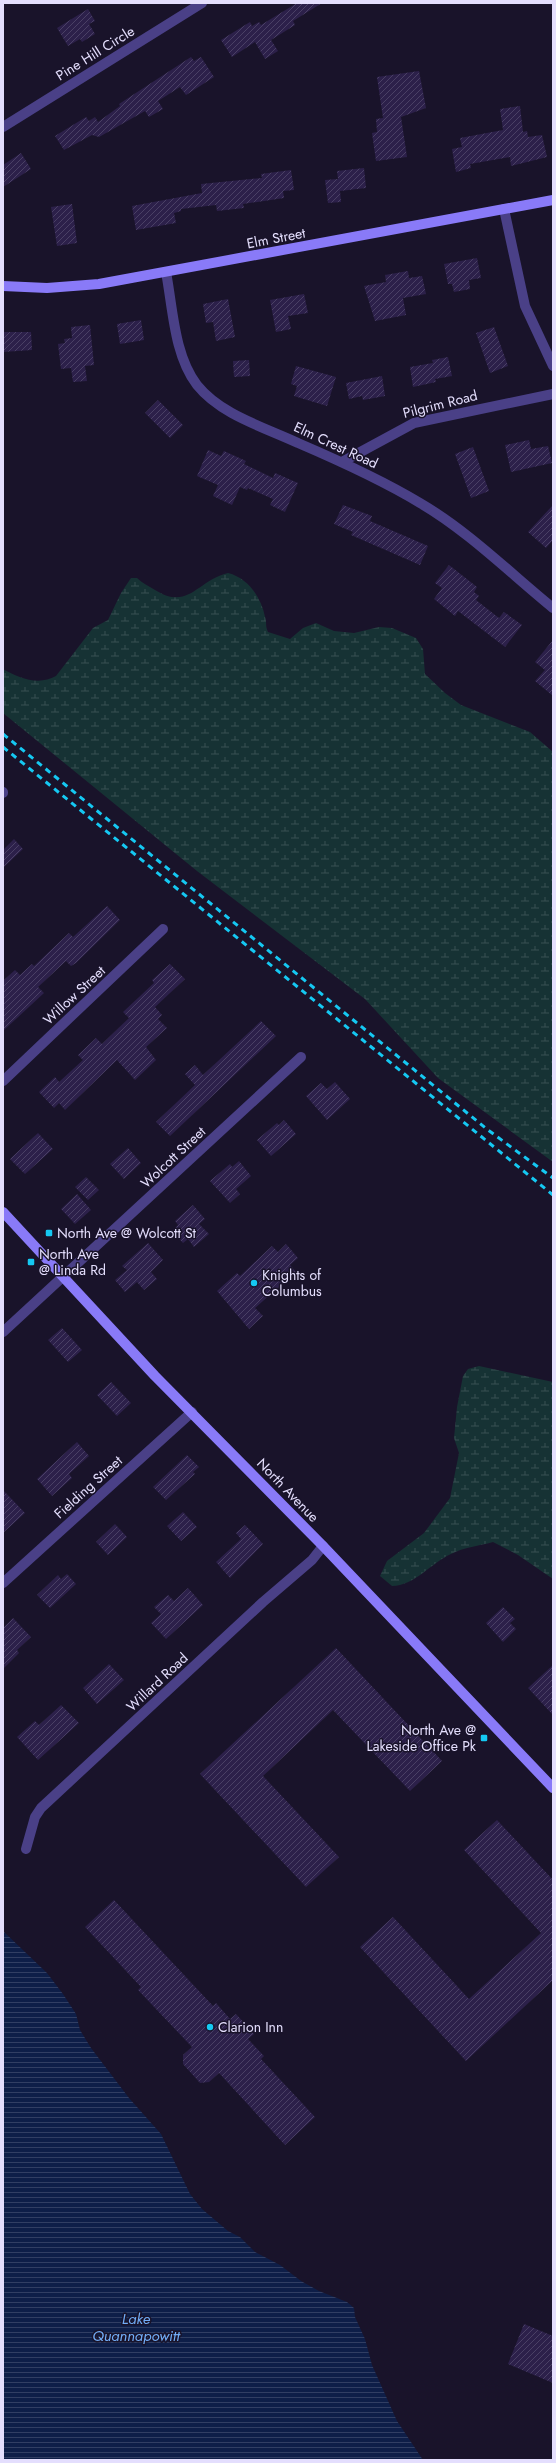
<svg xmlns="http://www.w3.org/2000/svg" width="556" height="2463" font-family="Jost,sans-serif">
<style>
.wetland{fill:url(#wetland-marsh)}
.water{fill:url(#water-rules)}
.building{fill:url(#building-hatch)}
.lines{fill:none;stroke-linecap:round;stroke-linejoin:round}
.street{stroke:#4a4087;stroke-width:10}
.secondary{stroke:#897af8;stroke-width:10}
.rail{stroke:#15c8f2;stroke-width:3;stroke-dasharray:6 5;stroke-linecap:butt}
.poi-dot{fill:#15c8f2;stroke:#19132a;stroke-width:1.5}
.labels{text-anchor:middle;stroke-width:3;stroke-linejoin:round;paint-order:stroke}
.street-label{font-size:14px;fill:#e4defd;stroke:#19132a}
.poi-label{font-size:14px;fill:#e4defd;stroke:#19132a;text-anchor:start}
.water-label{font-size:15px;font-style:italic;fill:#72adf7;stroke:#19132a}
</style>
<defs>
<pattern id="wetland-marsh" width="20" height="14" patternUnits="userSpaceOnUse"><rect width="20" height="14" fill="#163234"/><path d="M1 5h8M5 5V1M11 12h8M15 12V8" fill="none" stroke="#384f52"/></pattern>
<pattern id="water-rules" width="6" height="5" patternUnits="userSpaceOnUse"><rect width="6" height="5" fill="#0e1e48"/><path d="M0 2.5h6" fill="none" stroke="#313e63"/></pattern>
<pattern id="building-hatch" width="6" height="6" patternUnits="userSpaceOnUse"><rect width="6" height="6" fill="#2c204a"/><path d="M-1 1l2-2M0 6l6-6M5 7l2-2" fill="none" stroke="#4a4065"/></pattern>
</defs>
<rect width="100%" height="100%" fill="#19132a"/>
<!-- wetland -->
<path class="wetland" d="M228,573C248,578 261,597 265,617C267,622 265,626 268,632L290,639L303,628L316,623L334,631L354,633L379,627L392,628L416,638L423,649L425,674L445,693L461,705L530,732L553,752V1162L438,1078L365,999L197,871L3,713V669C18,678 39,686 56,676L93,628L108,620L121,593L131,578H137C142,583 149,586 155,590C189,611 196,581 228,573Z
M479,1366L553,1382V1579L518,1555L493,1542C479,1546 464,1547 451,1554C431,1563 414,1586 392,1586L380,1576L387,1561L424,1533L450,1498L459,1453L454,1438L457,1407L463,1376L468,1369Z"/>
<!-- water -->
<path class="water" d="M3,1931L47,1973L63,1994L76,2014L80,2030L91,2048L129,2098L161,2134L190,2194L202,2209L228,2231L240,2237L255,2252L280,2265L301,2281L319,2291L347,2302L354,2308L355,2317L365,2339L372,2365L397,2421L423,2460H3Z"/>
<!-- building -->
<path class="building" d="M297,3H322L293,21L295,25L271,40L278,51L265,59L255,42L232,57L221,40L250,22L252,26L259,22L261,25Z
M88,9L95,21L89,24L95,34L82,42L80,39L68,46L57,28Z
M191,57L194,61L201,57L214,77L186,95L180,87L158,101L163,109L149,117L145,111L99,137L92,135L64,150L55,136L86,117L89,121L95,117L98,122L120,106L119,104Z
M419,71L426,108L401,117L407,157L376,161L372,133L377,132L376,119L383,118L377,77Z
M520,106L523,132L527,131L528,137L542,135L547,157L511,166L510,157L470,164L471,168L456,172L452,149L462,147L460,138L503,130L500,109Z
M21,153L31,169L3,187V165Z
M364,168L366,188L340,191L341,202L328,203L325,180L338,179L337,171Z
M291,170L294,190L283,191L284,198L243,204L244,208L217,211L216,205L181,209V211L174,213L176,223L136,230L132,206L202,193L201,184L262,178L261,174Z
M72,204L77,243L57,246L51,207Z
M477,258L481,278L469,280L470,289L454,292L452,284H448L444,264Z
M408,271L409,278L422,276L426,294L403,298L406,315L375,321L364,286L386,282L385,275Z
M304,294L308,313L288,316L291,329L276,332L270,300Z
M228,299L235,337L216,341L213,322L206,323L203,304Z
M141,320L144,340L120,344L117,324Z
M90,325L94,365L85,366L87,381L73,382L71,368L61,369L58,344L65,343L64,339L72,338L71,327Z
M494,327L508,366L490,373L476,333Z
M3,332H31L32,350L3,352Z
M448,357L452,376L435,379L436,382L413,387L410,367L433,363L432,360Z
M249,360L250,376L234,377L233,361Z
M296,366L336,377L327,406L294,396L297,386L291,384Z
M382,376L385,396L363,400L362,396L349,399L346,383Z
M158,400L183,425L170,438L145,413Z
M529,440L531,449L548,446L552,463L511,472L505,445Z
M473,447L489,491L471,498L455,454Z
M208,450L221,456L224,451L246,461L244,464L273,478L275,473L298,483L285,512L270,505L273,499L248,488L247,490L240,487L232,505L213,496L218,485L197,476Z
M343,505L372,516L370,521L428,546L420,565L351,535L353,532L334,524Z
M553,505V540L546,548L528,532Z
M449,565L477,587L474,592L479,596L476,600L499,618L504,612L522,625L505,647L458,611L455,616L434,599L442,588L435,583Z
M553,640V696L535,681L545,670L535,662Z
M14,839L23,849L3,868V850Z
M107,906L120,920L76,963L71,966L66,961L38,987L44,993L3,1031V981L15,970L20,975L32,964L34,966L69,933L73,937Z
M170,964L185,979L155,1007L162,1015L158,1019L167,1028L146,1047L156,1060L135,1080L117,1060L65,1110L59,1103L54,1108L39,1092L55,1077L59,1082L83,1060L78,1055L96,1038L102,1044L129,1018L123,1012L154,983L152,980Z
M261,1021L276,1036L170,1136L156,1122L195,1085L185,1074L195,1065L203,1075Z
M335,1082L350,1099L327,1120L306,1096L321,1083L327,1089Z
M284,1120L296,1134L271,1156L257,1140L277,1123L279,1125Z
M38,1133L53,1149L25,1174L10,1159Z
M128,1148L141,1163L124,1179L110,1164Z
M239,1161L251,1176L236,1189L240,1194L230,1203L210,1181L230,1164L232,1167Z
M86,1177L99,1190L88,1200L75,1187Z
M77,1194L91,1210L75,1224L61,1209Z
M193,1205L205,1219L199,1224L209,1234L194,1247L188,1239L183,1243L172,1231L178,1225L175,1221Z
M148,1243L163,1260L151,1272L157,1279L144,1290L137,1282L125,1292L115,1280L127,1270L122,1266Z
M286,1244L298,1258L290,1265L296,1272L255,1308L263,1316L249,1329L217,1291L237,1273L240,1276L272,1246L278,1252Z
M62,1328L82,1350L68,1362L48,1340Z
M111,1382L131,1403L117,1416L97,1395Z
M77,1442L89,1456L69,1474L72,1478L52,1496L37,1479Z
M187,1455L199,1467L193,1472L195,1474L166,1500L153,1487Z
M3,1490L25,1513L3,1533Z
M183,1512L197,1527L181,1541L167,1526Z
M115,1524L127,1537L108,1555L96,1542Z
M245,1525L263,1544L230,1578L216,1562L241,1539L236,1533Z
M67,1574L76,1584L50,1608L37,1595L58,1575L61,1579Z
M188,1588L203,1605L166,1639L151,1623L161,1614L154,1607L168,1595L174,1601Z
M503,1607L515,1619L510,1623L516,1629L503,1642L486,1623Z
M13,1618L31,1637L17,1650L19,1653L3,1669V1628Z
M336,1648L442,1761L410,1791L333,1710L263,1776L339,1857L306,1887L200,1774Z
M109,1664L124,1680L97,1704L83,1688Z
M553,1665V1715L528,1688Z
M61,1705L79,1723L38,1760L17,1737L35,1721L39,1725Z
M497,1820L553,1880V1980L466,2061L360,1947L393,1917L469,1999L541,1933L464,1850Z
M114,1900L213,2006L216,2003L230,2019L236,2014L254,2034L248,2039L264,2056L261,2059L315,2117L285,2145L219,2073L209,2082L200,2083L183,2064V2055L192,2047L138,1990L141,1987L85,1927Z
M524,2324L553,2336V2383L508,2364Z"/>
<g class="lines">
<!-- street -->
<path class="street" d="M3,127L202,3
M504,209L525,306L553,366
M166,272C173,309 174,355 197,385C221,415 264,427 298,443C340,461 382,480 420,503C468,531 510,573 553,608
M342,462L414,423L553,394
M3,793V792
M3,1081L163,929
M3,1332L301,1057
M3,1583L192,1412
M26,1849L35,1817L41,1808L263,1602L312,1560L323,1546"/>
<!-- secondary -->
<path class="secondary" d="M3,286L47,288L99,284L553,200
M3,1212L155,1376L323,1546L553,1788"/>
<!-- rail -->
<path class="rail" d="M3,734L488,1130L553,1178
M3,747L553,1195"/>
</g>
<!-- markers -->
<g class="poi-dot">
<rect x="45" y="1229" width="8" height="8" rx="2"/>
<rect x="27" y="1258" width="8" height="8" rx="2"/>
<circle cx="254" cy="1283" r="4"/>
<rect x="480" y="1734" width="8" height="8" rx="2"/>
<circle cx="210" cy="2027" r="4"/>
</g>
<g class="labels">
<!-- street labels -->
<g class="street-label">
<text transform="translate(95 53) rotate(-32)" y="5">Pine Hill Circle</text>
<text transform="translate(276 238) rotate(-11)" y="5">Elm Street</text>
<text transform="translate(440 404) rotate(-14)" y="5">Pilgrim Road</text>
<text transform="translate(336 445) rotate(25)" y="5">Elm Crest Road</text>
<text transform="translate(74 995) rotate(-43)" y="5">Willow Street</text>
<text transform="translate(173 1157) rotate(-43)" y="5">Wolcott Street</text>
<text transform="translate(88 1487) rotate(-42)" y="5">Fielding Street</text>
<text transform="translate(288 1490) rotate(46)" y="5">North Avenue</text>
<text transform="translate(157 1682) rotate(-43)" y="5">Willard Road</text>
</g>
<!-- poi labels -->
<g class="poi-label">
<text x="57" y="1238">North Ave @ Wolcott St</text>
<text x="39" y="1259">North Ave<tspan x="39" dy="16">@ Linda Rd</tspan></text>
<text x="262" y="1280">Knights of<tspan x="262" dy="16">Columbus</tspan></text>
<text x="476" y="1735" text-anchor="end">North Ave @<tspan x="476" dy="16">Lakeside Office Pk</tspan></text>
<text x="218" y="2032">Clarion Inn</text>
</g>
<!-- water labels -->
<g class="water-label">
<text x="136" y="2324">Lake<tspan x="136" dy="17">Quannapowitt</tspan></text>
</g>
</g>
<!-- border -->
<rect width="556" height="2463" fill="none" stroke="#e4defd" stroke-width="8"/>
</svg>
